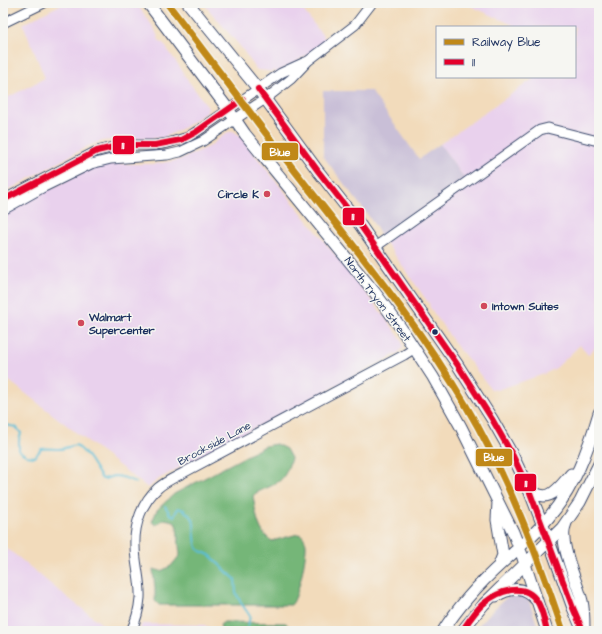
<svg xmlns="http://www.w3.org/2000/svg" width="602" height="634" font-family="'Architects Daughter',sans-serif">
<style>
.built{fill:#e9d1ed}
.industrial{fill:#c9bfd7}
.forest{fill:#74b678;stroke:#48726b}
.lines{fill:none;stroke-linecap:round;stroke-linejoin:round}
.stream{stroke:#58bdd6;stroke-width:2}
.minor-casing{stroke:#3b496c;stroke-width:11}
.major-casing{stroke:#3b496c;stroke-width:13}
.minor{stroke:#fff;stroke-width:9}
.major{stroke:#fff;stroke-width:11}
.bus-1-casing{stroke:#f6f6f2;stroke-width:9}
.bus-1{stroke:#e4002b;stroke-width:6}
.rail-1-casing{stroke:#f6f6f2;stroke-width:10}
.rail-1{stroke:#c08818;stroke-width:7}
.poi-dot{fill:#d1495b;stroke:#f6f6f2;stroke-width:1.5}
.bus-dot{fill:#1b2f5e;stroke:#f6f6f2;stroke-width:1.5}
.labels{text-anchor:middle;stroke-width:3;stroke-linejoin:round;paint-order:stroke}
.poi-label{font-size:11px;font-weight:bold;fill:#1b2f5e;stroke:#f6f6f2;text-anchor:start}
.street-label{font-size:11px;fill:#1b2f5e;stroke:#f6f6f2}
.line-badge{stroke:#f6f6f2;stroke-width:1.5}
.badge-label{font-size:11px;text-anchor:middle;font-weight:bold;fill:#fff}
</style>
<rect width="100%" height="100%" fill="#f6f6f2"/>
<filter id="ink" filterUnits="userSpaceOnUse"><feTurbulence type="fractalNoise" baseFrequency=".025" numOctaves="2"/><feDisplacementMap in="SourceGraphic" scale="8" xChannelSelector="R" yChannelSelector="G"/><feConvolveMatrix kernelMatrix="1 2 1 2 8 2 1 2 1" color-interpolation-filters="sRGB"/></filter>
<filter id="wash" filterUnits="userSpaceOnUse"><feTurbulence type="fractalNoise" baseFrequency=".012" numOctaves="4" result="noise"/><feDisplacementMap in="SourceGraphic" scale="16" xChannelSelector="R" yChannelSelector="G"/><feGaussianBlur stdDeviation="0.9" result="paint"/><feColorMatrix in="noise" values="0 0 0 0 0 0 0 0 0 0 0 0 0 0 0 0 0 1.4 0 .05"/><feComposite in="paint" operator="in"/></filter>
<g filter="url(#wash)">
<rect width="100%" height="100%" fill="#f2dbbb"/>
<!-- built -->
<path class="built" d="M64,3H136L154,28L160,42L163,43L184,73L183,74L208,107L207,112L183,128L163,138L117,139L102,141L88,146L3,193V100L45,78L23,24Z
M203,3H307L300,6L327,41L309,54L276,73L274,70L270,72L269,71L257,70L240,46Z
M464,3H599V344L588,355L580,345L556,368L544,374L497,390L491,389L463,353L460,351L429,306L430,305L382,237L464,178L440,144L536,77H575V27H518Z
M233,131L239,135L388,321L402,341L403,347L398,353L173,471L157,480L148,488L3,376V214L46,191L89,169L109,164H155L179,160L197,152L210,146L226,133Z
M3,546L18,557L59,591L111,631H3Z
M142,624L204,625L217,631H139Z"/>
<!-- industrial -->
<path class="industrial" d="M323,91H371L419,159L440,144L464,178L382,237L370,218L323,156Z
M518,593L527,598L530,603L539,631H473L495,608L506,598Z"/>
<!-- forest -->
<path class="forest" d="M276,444L286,449L291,458C284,484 278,482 256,493L253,496C256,512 257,532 272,541L298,534L302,535C303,537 306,541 306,544C307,553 298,600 291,605H159L155,601V589L153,569L161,571L171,566L180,555L177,527L174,521L164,519L156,525L152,522L157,510L174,494L265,446Z
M224,622L286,623L288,626L285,631H222L220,625Z"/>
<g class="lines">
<!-- stream -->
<path class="stream" d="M3,427L6,425L16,427L21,433L19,440V451L27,456L35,457L41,449C47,448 52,449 59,449C64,449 70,446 76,445C90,456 92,464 102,479C107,479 109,477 114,476C123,476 129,479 136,483
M165,506L170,514L174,516L178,508L184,510L193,519C195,527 194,536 196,544C198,554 206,551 212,557C219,565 227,572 235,579L236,593L241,603L250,616L247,631"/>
</g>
</g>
<g filter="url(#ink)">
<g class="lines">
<defs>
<path id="minor" d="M3,23L44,3
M3,200L97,151L122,145H155L168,143L188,137L202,128L281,73L305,62
M3,210L42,188L91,164L111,159L167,155L180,152L203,141L268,97L291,79L308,61L355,25L372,3
M375,247L540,130L548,128L551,129L594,140
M131,631C136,621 139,610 140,598C141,581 135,564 135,546C134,525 142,502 158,488C166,481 176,477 185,472L404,355L415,348"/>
<path id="major" d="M148,3L228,109L245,134L376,294L401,328L433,377L461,427L513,532L522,555L547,631
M188,3L258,89L318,171L358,222L457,364L492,419L513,456L529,490L549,541L573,608L583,631
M528,487C547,507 558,489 571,474
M498,502L497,520L503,555L499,565
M566,523C557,541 577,581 582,601C584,610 584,619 584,628
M496,596C511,587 525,586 537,601
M443,631C459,605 480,583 503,562C519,548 535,534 549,517C574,488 588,450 599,413
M462,631L484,604L562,528L580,502L599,464"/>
</defs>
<!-- minor casing -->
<use href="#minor" class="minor-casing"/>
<!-- major casing -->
<use href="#major" class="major-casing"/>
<!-- minor -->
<use href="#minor" class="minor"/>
<!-- major -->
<use href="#major" class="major"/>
<defs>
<path id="bus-1" d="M258,89L318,171L358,222L457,364L492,419L513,456L529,490L573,608L583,631
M3,200L97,151L122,145H155L181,140L196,132L243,99
M462,631C468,622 475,611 483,604C498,591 524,581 537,601C543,610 544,621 547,631"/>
</defs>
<!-- bus-1 casing -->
<use href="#bus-1" class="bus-1-casing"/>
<!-- bus-1 -->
<use href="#bus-1" class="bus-1"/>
<defs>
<path id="rail-1" d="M167,3C216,67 263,131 313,194C366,262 421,329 465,404C507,475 537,553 563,631"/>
</defs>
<!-- rail-1 casing -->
<use href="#rail-1" class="rail-1-casing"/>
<!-- rail-1 -->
<use href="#rail-1" class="rail-1"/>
</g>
</g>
<!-- markers -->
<g class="poi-dot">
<circle cx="267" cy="194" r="4"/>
<circle cx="484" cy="306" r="4"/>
<circle cx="81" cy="323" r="4"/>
</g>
<circle class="bus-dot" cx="435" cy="332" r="3.5"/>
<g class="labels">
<!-- poi labels -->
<g class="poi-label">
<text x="259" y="198" text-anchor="end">Circle K</text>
<text x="492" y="310">Intown Suites</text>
<text x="89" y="321">Walmart<tspan x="89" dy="13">Supercenter</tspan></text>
</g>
<!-- street labels -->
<g class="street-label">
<text transform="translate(378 299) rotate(53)" y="4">North Tryon Street</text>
<text transform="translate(214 443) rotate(-28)" y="4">Brookside Lane</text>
</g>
</g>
<g class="line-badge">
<rect x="112" y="135" width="23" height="20" rx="4" fill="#e4002b"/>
<rect x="261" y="142" width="38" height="19" rx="4" fill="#c08818"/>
<rect x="342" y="207" width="23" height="19" rx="4" fill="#e4002b"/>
<rect x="475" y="448" width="38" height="19" rx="4" fill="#c08818"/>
<rect x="514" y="473" width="23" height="19" rx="4" fill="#e4002b"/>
</g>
<g class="badge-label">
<text x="123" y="149">11</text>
<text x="280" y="156">Blue</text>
<text x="353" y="220">11</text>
<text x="494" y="461">Blue</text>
<text x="526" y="487">11</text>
</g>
<!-- margin -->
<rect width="602" height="634" fill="none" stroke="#f6f6f2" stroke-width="16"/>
<!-- legend -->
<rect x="436" y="26" width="140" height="52" fill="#f6f6f2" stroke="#9ea6b7"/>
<rect x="444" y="39" width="20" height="6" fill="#c08818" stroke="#9ea6b7"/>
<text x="472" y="46" font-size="12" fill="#1b2f5e">Railway Blue</text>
<rect x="444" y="59" width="20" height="6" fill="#e4002b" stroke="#9ea6b7"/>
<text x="472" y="66" font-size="12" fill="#1b2f5e">11</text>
</svg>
